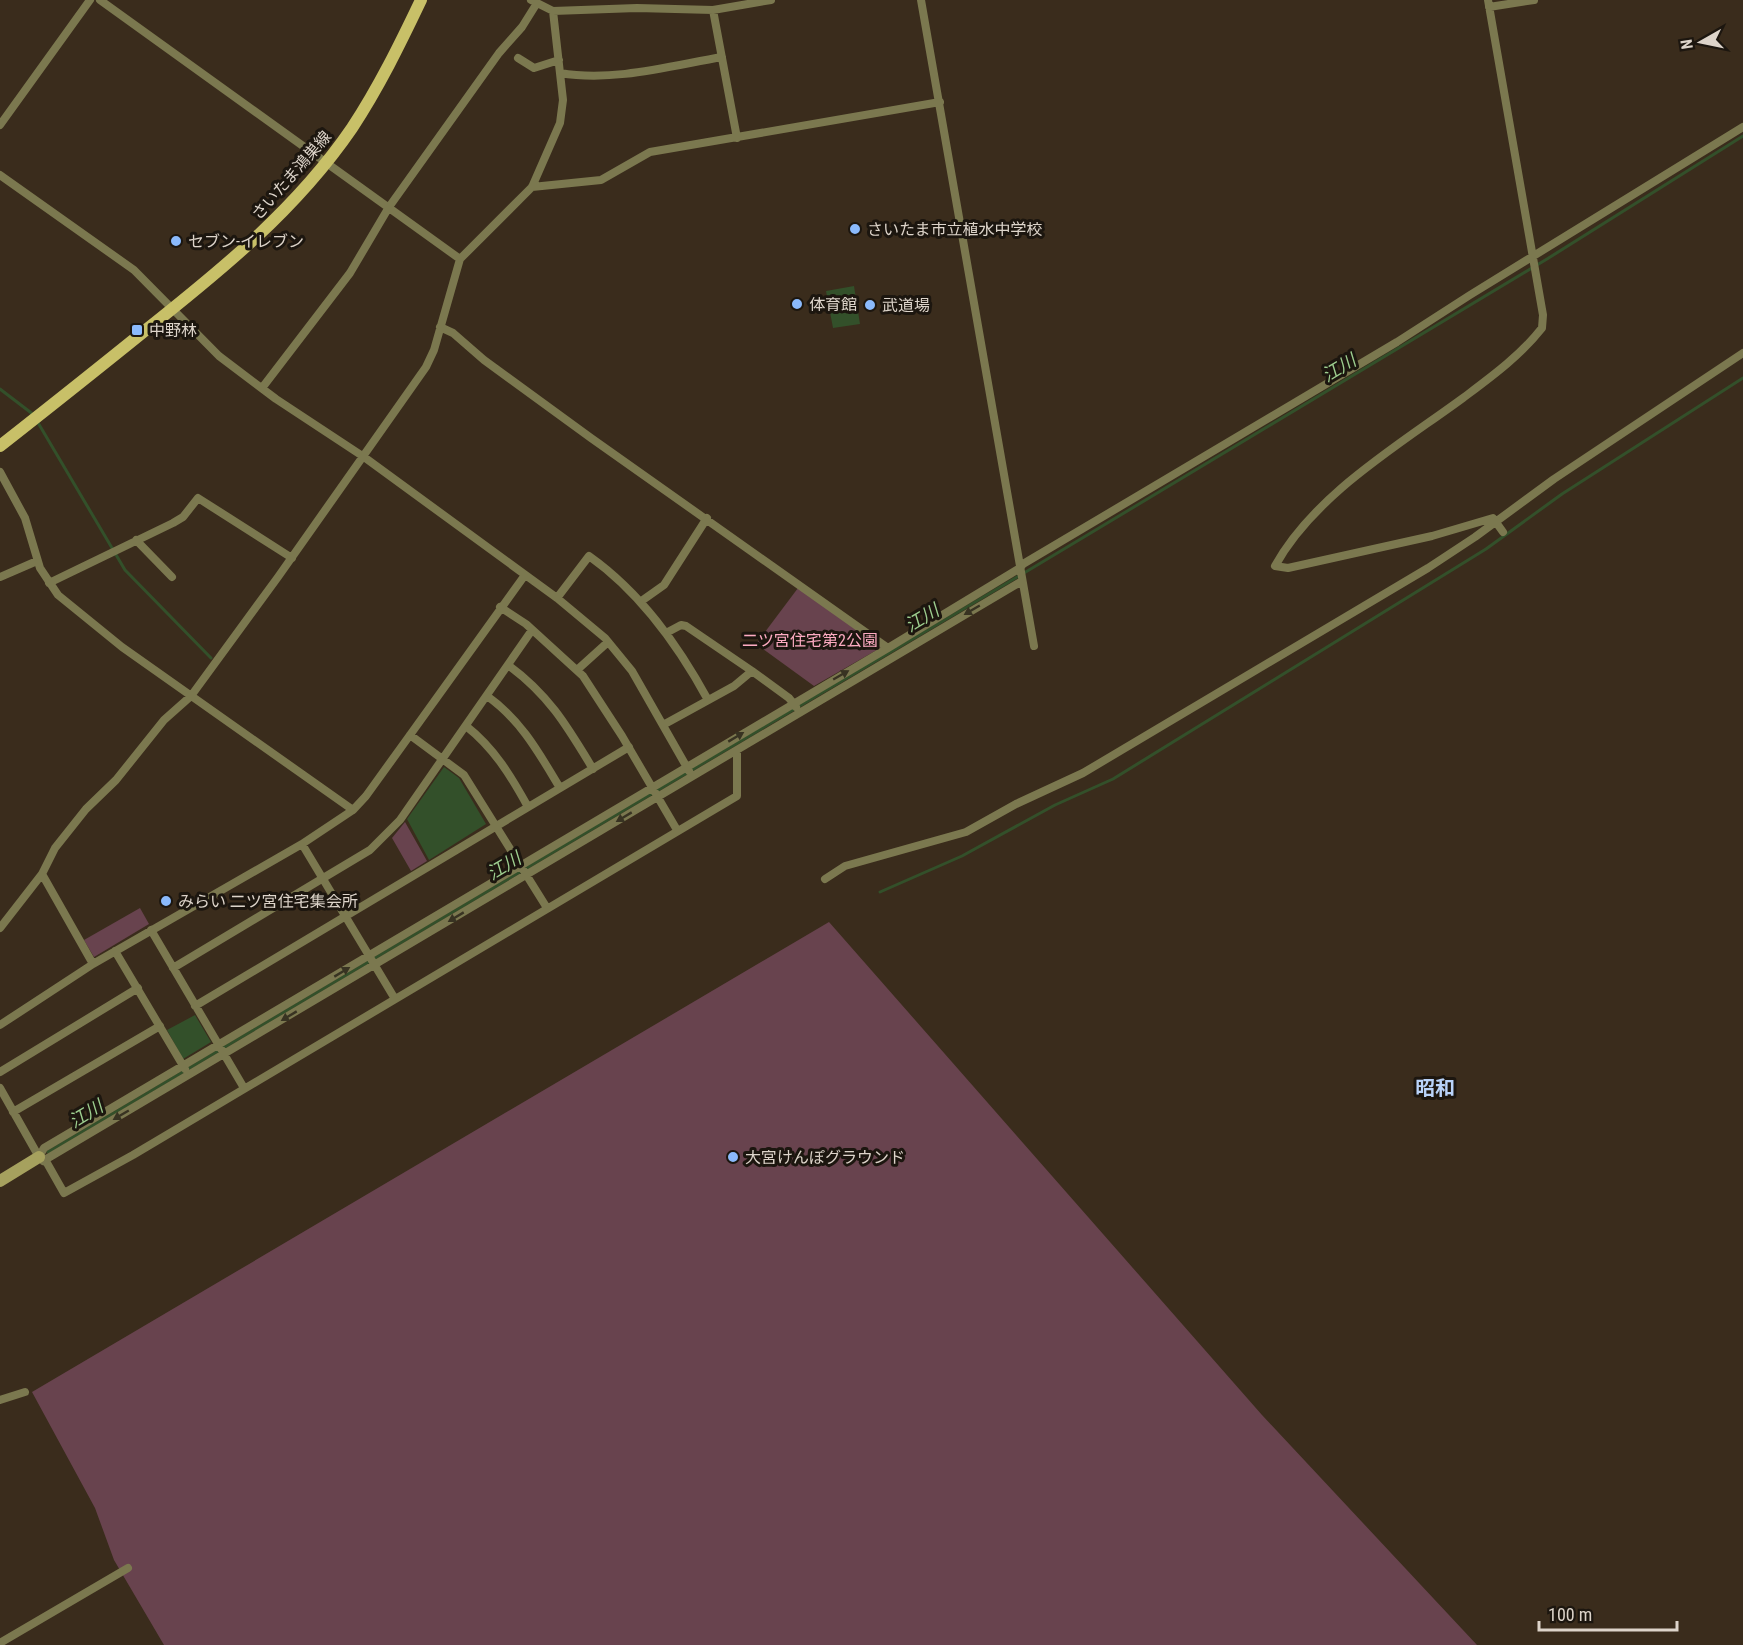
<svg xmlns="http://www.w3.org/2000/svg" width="1743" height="1645" font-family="'Roboto Condensed','Noto Sans JP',sans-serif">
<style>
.green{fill:#68434e}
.water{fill:#33502a}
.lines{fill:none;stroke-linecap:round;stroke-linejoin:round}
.stream{stroke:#33502a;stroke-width:3}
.street{stroke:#7b784f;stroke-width:8}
.secondary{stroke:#a6a15e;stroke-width:12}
.primary{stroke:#c8c068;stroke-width:12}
.oneway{fill:#383322}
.poi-dot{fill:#8bbafc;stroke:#1c160f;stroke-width:2}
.labels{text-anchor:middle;stroke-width:6;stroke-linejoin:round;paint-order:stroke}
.street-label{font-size:16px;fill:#ddd4ca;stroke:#1c160f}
.poi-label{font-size:16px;fill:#ddd4ca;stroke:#1c160f;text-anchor:start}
.park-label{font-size:16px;fill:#fdabc2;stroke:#1c160f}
.water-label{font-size:18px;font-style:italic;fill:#9dce8f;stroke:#1c160f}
.quarter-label{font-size:20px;font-weight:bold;fill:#b9d3f9;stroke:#1c160f}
</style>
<rect width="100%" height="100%" fill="#3a2c1c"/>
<!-- green -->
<path class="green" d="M798,588L882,647L814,686L756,644Z
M405,822L427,861L411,871L392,838Z
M140,908L149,924L94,957L84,940Z
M829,922L1262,1415L1477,1645H164L114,1560L95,1508L32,1392Z"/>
<!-- water -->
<path class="water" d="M854,286L860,324L833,328L826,291Z
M444,767L459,778L486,824L429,860L407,819Z
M195,1015L211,1042L183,1059L167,1030Z"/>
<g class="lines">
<!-- stream -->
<path class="stream" d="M0,389L34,415
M37,421L125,570L211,658
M880,892L962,856L1055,805L1113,779L1486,549L1562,494L1743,378
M48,1152L1034,567L1547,259L1743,136"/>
<!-- street -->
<path class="street" d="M100,0L460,259
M531,0L553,11L637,8L713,10L771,0
M921,0L1034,646
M1488,0L1543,315L1542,328C1520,356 1491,377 1463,398C1399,445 1314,495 1275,566L1288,568L1432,536L1493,518L1503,532
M1489,7L1534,0
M713,10L737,138
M518,58L534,68L559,60
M560,73C614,82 670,66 722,57
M0,125L90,0
M0,175L134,270L219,356L276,399L364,457L557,598L605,638L632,671L689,771
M532,187L601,180L650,152L940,102
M440,327L453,333L484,360L591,438L888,648
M262,388L350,273L389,207L499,53L522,27L537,3
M0,472L25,518L40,568L58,595L122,647L353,810
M136,540L172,577
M0,577L37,561
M49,583L173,523L183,517L198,498L292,558
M557,598L589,556C641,593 678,645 708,700
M640,602L664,585L707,518
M500,607L526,624L583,676L622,736L677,830
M666,633L681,625L686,626L752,671
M508,665C549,695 567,726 593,769
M577,670L608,642
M487,696C521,720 539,753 560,788
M663,725L734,686L752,671L789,698L796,707
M466,726C494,748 511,776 528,807
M410,735L464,775L547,908
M302,844L395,999
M42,874L93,964
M825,879L845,866L966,832L1016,804L1083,773L1428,568L1475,537L1554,479L1743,353
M0,928L42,874L55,848L86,809L116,780L164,720L191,696L278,577L426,367L434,350L460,259L532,187L560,123L563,100L553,11
M151,930L244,1088
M115,951L185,1069
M173,968L370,850L400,820L532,630
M195,1006L629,747
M0,1025L93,964L302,844L353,810L366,796L410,735L525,575
M0,1072L138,988
M0,1088L39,1157L47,1163L64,1193L133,1155L737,796V750
M13,1112L160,1026
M39,1157L44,1148L888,648L1020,568L1023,564L1397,342L1470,295L1743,127
M43,1161L1022,581
M0,1400L25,1392
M0,1643L128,1568"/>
<!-- secondary -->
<path class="secondary" d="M0,1181L39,1157"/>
<!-- primary -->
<path class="primary" d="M0,446C47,409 95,371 142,333C219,272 296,210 352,128C379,87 400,44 421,0"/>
</g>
<!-- one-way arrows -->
<defs><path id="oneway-solid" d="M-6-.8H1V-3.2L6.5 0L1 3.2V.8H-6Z" transform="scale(1.5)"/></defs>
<g class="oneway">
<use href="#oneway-solid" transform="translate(972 610) rotate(150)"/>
<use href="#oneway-solid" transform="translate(841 675) rotate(-30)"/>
<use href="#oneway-solid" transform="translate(736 737) rotate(-31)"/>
<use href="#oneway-solid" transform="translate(624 817) rotate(149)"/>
<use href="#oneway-solid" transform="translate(456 917) rotate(149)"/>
<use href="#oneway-solid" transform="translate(342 972) rotate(-31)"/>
<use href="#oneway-solid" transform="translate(289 1016) rotate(149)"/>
<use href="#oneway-solid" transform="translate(121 1115) rotate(150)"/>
</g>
<!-- markers -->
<g class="poi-dot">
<circle cx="855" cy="229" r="6"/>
<circle cx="176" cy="241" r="6"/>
<circle cx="797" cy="304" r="6"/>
<circle cx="870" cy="305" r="6"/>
<rect x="131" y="324" width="12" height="12" rx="3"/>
<circle cx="166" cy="901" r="6"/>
<circle cx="733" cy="1157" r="6"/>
</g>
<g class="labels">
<!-- street labels -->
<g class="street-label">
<text transform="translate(291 175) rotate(-49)" y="6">さいたま鴻巣線</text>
</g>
<!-- poi labels -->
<g class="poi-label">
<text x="867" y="235">さいたま市立植水中学校</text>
<text x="188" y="247">セブン-イレブン</text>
<text x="809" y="310">体育館</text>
<text x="882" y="311">武道場</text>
<text x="149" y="336">中野林</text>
<text x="178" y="907">みらい 二ツ宮住宅集会所</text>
<text x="745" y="1163">大宮けんぽグラウンド</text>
</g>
<!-- park labels -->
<g class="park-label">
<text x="810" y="646">二ツ宮住宅第2公園</text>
</g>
<!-- water labels -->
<g class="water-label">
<text transform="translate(1339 368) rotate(-31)" y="6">江川</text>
<text transform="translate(922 618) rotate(-31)" y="6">江川</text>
<text transform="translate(504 866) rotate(-31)" y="6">江川</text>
<text transform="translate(86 1114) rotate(-31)" y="6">江川</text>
</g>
<!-- quarter labels -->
<g class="quarter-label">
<text x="1435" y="1095">昭和</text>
</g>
</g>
<!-- north arrow -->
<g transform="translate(1701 42) rotate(261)" stroke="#1c160f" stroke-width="4.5" paint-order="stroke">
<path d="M0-4.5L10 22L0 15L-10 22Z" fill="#ddd4ca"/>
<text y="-9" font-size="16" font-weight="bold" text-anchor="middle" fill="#ddd4ca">N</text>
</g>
<!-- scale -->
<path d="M1539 1621v9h138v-9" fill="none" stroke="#ddd4ca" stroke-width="3"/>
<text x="1548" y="1621" font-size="18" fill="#ddd4ca" stroke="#1c160f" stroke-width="4.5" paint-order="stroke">100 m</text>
</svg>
